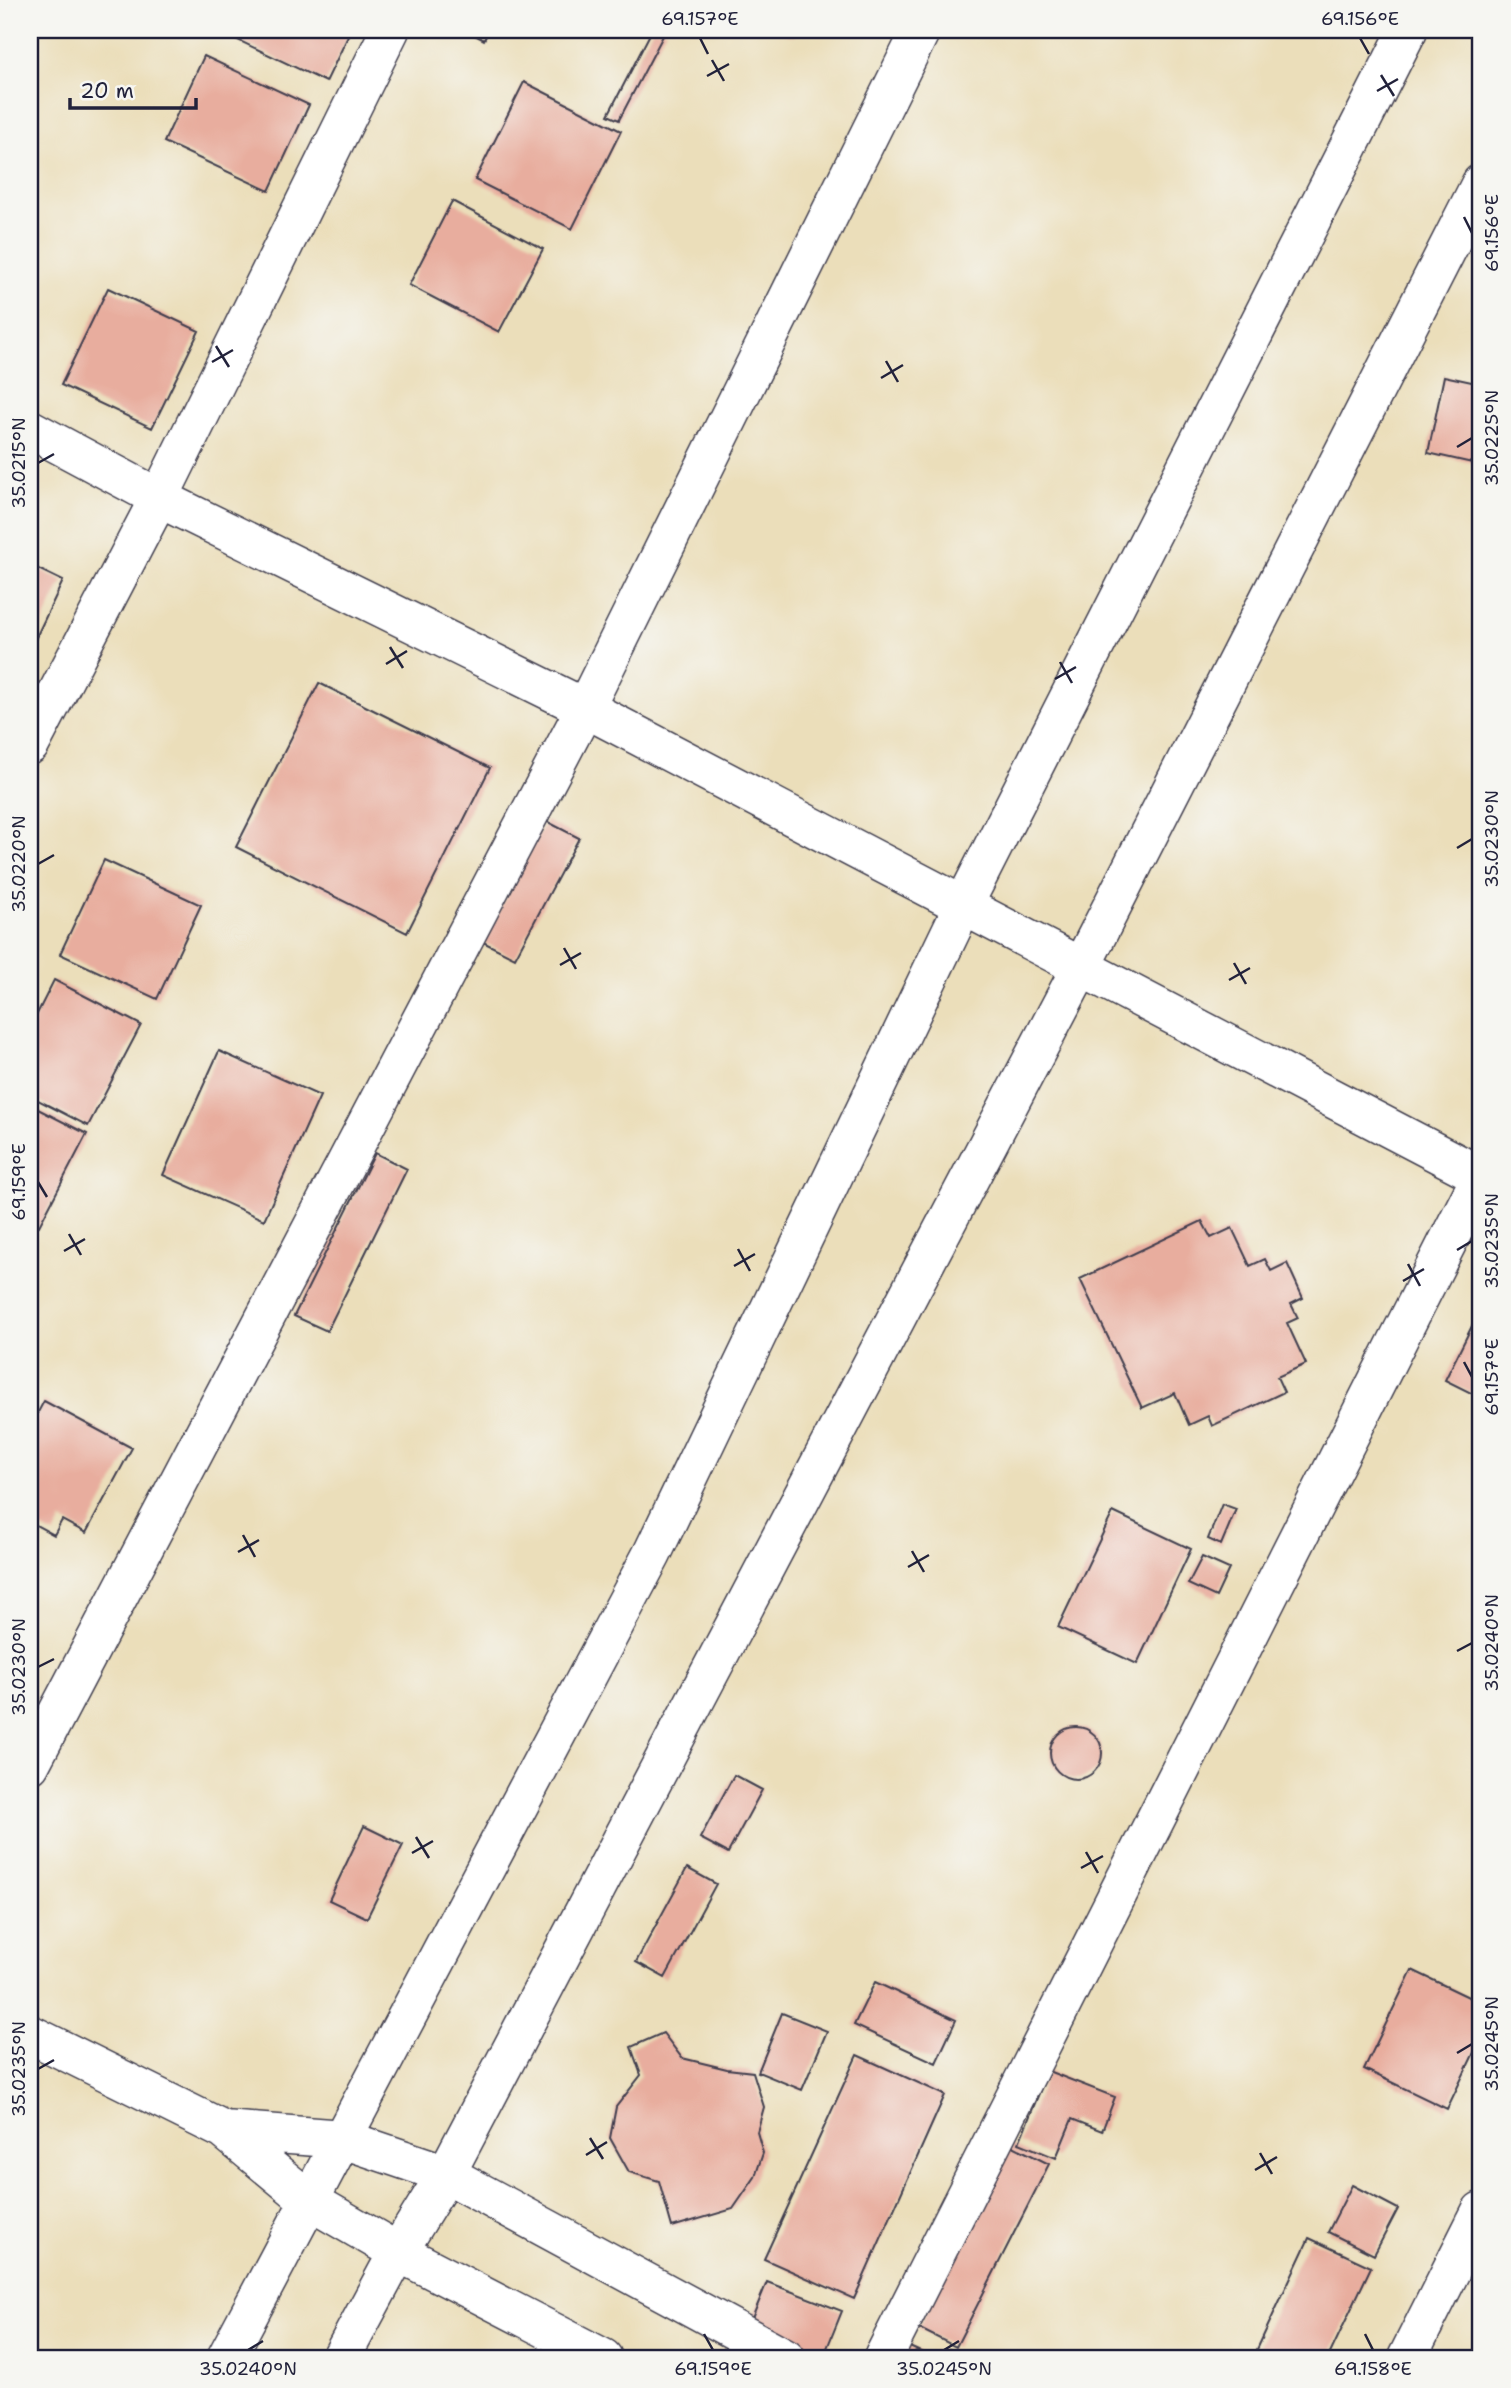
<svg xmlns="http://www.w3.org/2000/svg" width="1511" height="2388" font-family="'Shantell Sans',sans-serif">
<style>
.building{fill:#e8ad9e}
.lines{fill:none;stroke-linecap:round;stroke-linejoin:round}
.minor-casing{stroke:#403e4e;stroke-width:41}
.minor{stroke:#fff;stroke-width:38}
.ticks{fill:none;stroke:#22223b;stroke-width:2.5}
.neatline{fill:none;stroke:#22223b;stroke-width:2.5}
.ticks-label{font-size:18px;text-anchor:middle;fill:#22223b}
</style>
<rect width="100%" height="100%" fill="#f6f6f2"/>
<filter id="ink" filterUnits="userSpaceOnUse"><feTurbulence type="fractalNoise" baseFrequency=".0143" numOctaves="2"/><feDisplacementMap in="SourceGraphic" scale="14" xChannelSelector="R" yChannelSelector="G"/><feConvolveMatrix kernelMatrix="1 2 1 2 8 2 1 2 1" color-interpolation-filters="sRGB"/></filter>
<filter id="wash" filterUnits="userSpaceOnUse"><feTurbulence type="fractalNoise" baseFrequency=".00686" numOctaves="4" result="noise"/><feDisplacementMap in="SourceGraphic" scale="28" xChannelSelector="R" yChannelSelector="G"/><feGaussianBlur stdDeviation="1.57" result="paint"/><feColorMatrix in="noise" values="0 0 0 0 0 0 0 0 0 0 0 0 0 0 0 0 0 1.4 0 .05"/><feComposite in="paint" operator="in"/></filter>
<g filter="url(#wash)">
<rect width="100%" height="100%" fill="#ebdeba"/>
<g id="blocks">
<!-- building -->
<path class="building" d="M224,30H351L326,82L223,33Z
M465,30H489L484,40Z
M652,30H666L619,120L608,115Z
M771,30H797L794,36Z
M204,56L309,105L269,191L164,142Z
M524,82L621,131L572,229L475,180Z
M452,201L543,249L499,332L409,285Z
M108,288L199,331L152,428L61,385Z
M1480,363H1481V380L1477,379Z
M1444,376L1481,384V465L1428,453Z
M30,565L63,581L30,650Z
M319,683L490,768L407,933L236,847Z
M546,821L579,838L515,958L483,942Z
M104,860L201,905L157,999L60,954Z
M54,980L141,1025L88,1126L30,1096V1028Z
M219,1051L320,1096L264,1220L163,1175Z
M30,1105L87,1134L39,1226L30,1222Z
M375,1153L407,1169L327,1331L294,1316Z
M1202,1221L1211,1238L1232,1228L1250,1266L1265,1259L1271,1271L1287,1263L1303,1298L1291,1304L1298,1318L1287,1323L1306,1364L1277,1377L1284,1392L1212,1426L1208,1416L1189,1425L1175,1393L1142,1408L1080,1279Z
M1481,1308V1382L1475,1395L1445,1380Z
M44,1401L132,1448L86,1533L62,1520L54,1535L30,1522V1427Z
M1222,1504L1236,1509L1221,1545L1208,1539Z
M1113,1512L1191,1549L1137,1664L1058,1627Z
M1202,1557L1229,1569L1216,1597L1188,1584Z
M1050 1753a26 26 0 1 1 52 0a26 26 0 1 1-52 0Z
M734,1775L762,1790L728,1853L700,1838Z
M364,1826L403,1845L367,1918L329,1900Z
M687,1868L716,1884L665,1978L636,1962Z
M1412,1970L1481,2003V2038L1447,2109L1364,2069Z
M875,1982L956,2020L936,2063L854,2025Z
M782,2013L827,2031L802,2090L758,2072Z
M663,2033L682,2058L727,2069L753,2072L764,2107L757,2132L763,2153L755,2177L733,2209L672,2227L659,2181L629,2172L610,2138L616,2107L641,2075L631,2047Z
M857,2055L945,2095L854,2299L764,2259Z
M1048,2071L1115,2097L1102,2131L1072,2119L1056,2158L1019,2143Z
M1011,2145L1049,2164L956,2347L918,2328Z
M1352,2185L1398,2209L1374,2255L1328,2232Z
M1309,2238L1371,2267L1328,2358H1253Z
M767,2282L842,2311L823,2358L748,2328Z
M905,2345L934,2358H899Z
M949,2349L970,2358H945Z"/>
</g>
</g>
<g filter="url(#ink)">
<use href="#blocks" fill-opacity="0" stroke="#403e4e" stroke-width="2"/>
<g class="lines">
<defs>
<path id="minor" d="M30,429L159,498L585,708L1481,1176L883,2358
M30,745L159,498L390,30
M30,1765L585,708L921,30
M30,2034L224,2130L310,2201L398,2252L603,2358
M224,2130L343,2139L446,2174L786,2358
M226,2358L652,1554L963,906L1408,30
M341,2358L398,2252L446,2174L1081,967L1481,183
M1407,2358L1481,2211"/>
</defs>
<!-- minor casing -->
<use href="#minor" class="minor-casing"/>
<!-- minor -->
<use href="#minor" class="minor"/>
</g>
</g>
<!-- ticks -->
<path class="ticks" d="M700,38L708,54M1360,38L1369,54M712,60L724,81M1381,75L1394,96M707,76L729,64M1377,91L1398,79M1464,217L1472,233M216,346L229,367M886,361L898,382M212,362L233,350M881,378L903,365M1457,447L1472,438M38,463L54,454M390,647L403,668M1060,662L1072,683M386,664L407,651M1055,679L1076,667M1457,848L1472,839M38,864L54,855M564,948L576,969M1234,963L1246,984M560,965L581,953M1229,980L1250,968M38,1182L47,1197M69,1234L81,1255M738,1249L750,1271M1457,1250L1472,1241M64,1251L85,1239M1408,1264L1420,1286M734,1266L755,1254M1403,1281L1424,1269M1464,1362L1472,1377M243,1535L255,1557M912,1551L924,1572M238,1552L259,1540M908,1567L929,1555M1457,1651L1472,1643M38,1667L54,1659M416,1837L429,1858M1086,1852L1098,1873M412,1853L433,1841M1081,1868L1103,1856M1457,2053L1472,2044M38,2069L54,2060M590,2138L603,2159M1260,2153L1272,2174M586,2155L607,2142M1255,2170L1277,2157M704,2334L713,2350M1365,2334L1373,2350M248,2350L263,2341M944,2350L959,2341"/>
<!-- margin -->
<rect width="1511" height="2388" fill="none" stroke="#f6f6f2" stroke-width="77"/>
<!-- scale -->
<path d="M70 98v10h126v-10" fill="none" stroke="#22223b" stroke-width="3.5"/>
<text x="80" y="98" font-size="21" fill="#22223b" stroke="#f6f6f2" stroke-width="5" paint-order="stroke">20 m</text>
<rect x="38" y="38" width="1434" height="2312" class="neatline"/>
<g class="ticks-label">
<text x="700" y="25">69.157°E</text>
<text x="1360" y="25">69.156°E</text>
<text transform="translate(1492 233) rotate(-90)" y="6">69.156°E</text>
<text transform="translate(1492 438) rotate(-90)" y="6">35.0225°N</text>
<text transform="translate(19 463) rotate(-90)" y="6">35.0215°N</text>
<text transform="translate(1492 839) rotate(-90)" y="6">35.0230°N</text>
<text transform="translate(19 864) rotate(-90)" y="6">35.0220°N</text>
<text transform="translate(19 1182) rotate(-90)" y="6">69.159°E</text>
<text transform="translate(1492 1241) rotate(-90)" y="6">35.0235°N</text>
<text transform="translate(1492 1377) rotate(-90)" y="6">69.157°E</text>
<text transform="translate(1492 1643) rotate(-90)" y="6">35.0240°N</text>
<text transform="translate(19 1667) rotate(-90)" y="6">35.0230°N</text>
<text transform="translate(1492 2044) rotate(-90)" y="6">35.0245°N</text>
<text transform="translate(19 2069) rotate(-90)" y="6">35.0235°N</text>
<text x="248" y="2375">35.0240°N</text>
<text x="713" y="2375">69.159°E</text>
<text x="944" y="2375">35.0245°N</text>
<text x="1373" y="2375">69.158°E</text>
</g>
</svg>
